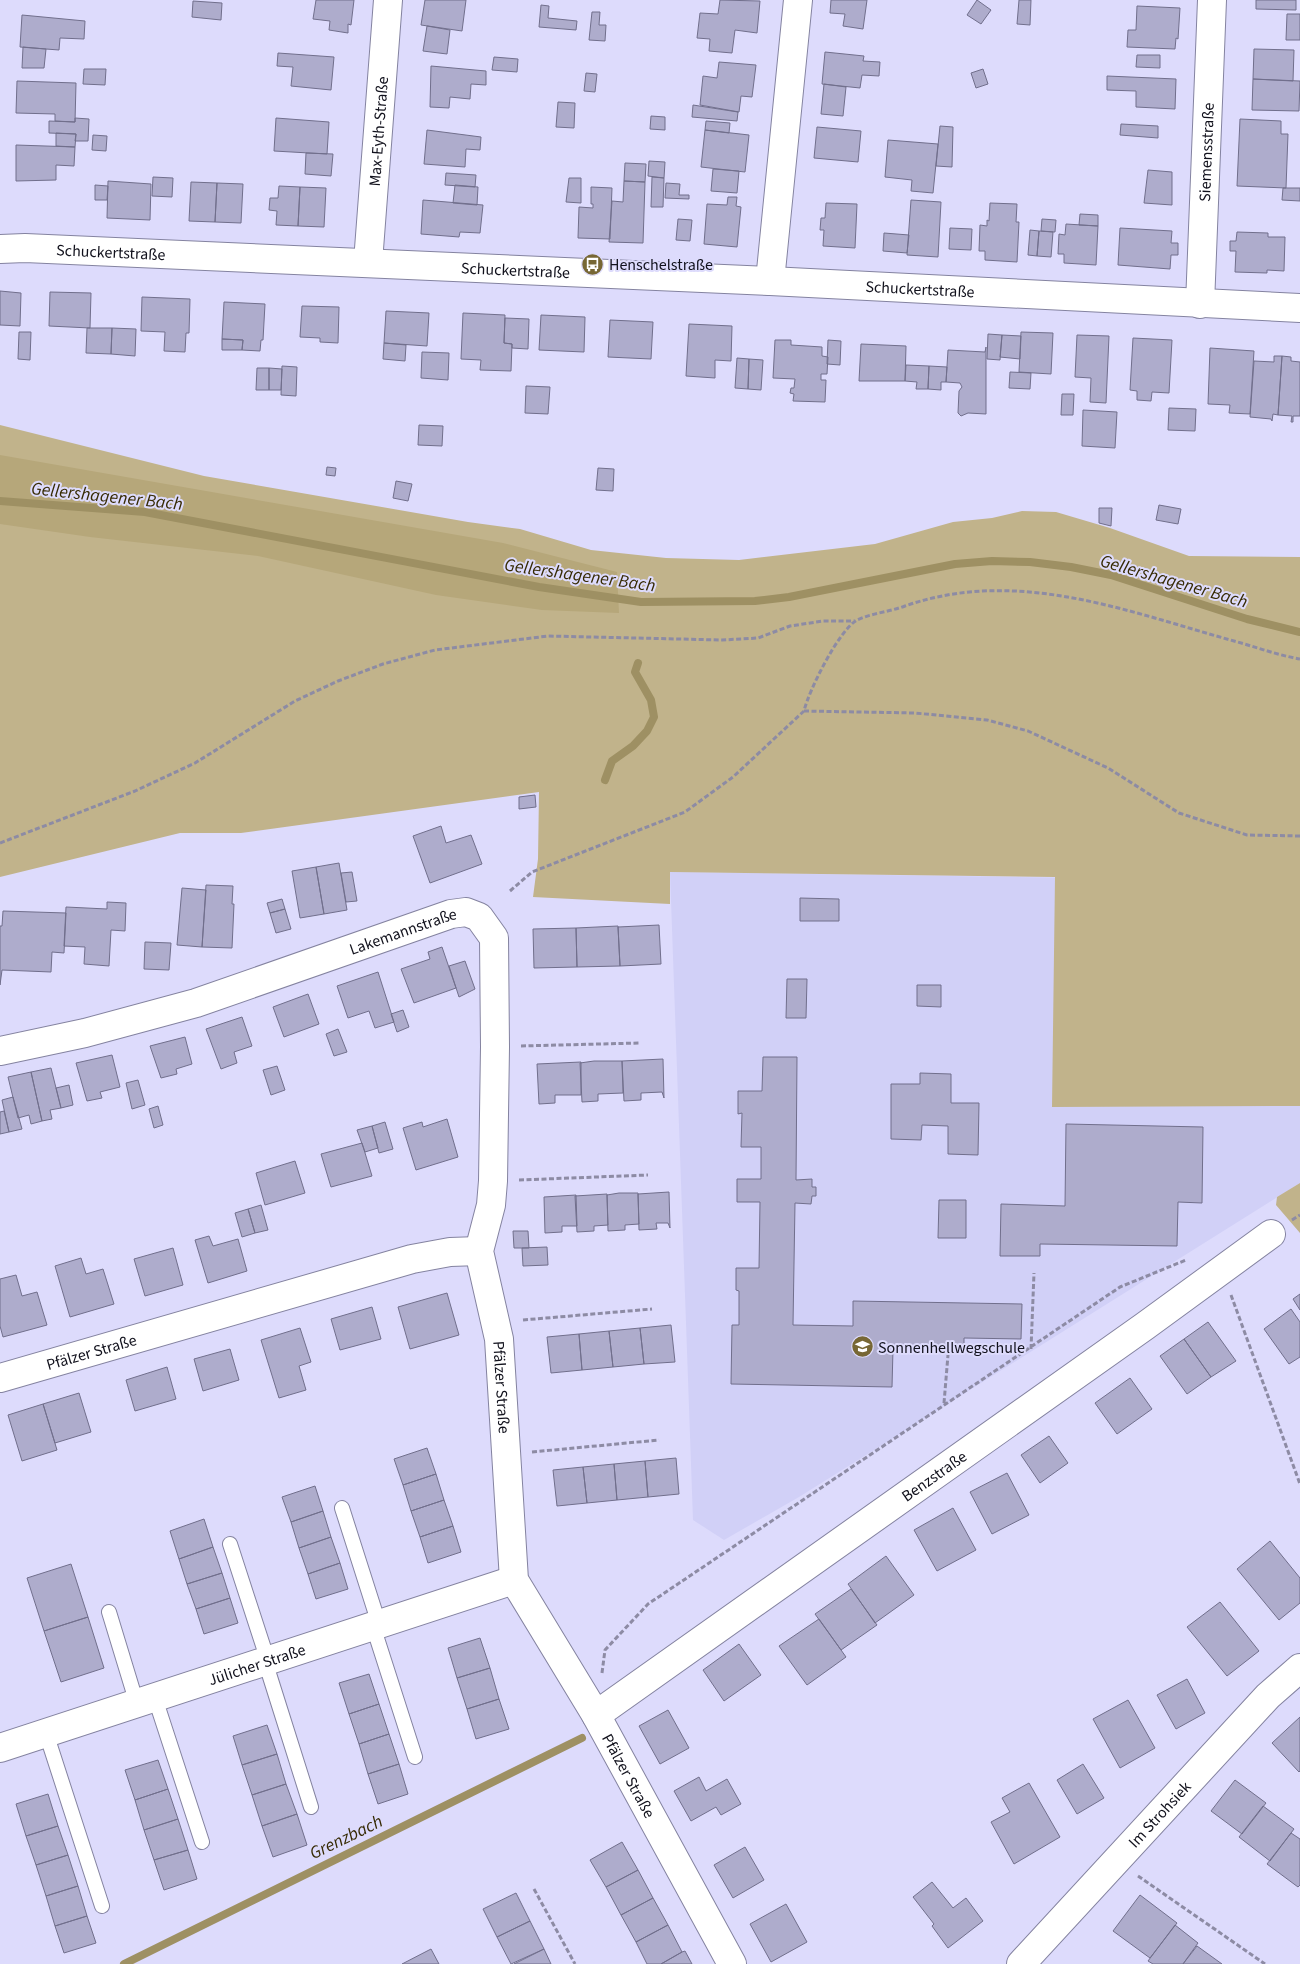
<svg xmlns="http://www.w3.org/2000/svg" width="1300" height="1964" font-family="'Source Sans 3',sans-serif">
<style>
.built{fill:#d1d0f7}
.green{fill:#c1b38b}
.forest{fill:#b6a77a}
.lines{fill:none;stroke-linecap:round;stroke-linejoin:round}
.stream{stroke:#9e9063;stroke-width:8}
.building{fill:#aeaccc;stroke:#716f8c}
.lane-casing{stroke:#8483a0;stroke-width:16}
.street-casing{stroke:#8483a0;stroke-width:30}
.path{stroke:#8d8ba4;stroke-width:3;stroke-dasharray:5 2.5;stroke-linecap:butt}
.lane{stroke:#fff;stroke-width:14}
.street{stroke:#fff;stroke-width:28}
.labels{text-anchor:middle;stroke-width:4;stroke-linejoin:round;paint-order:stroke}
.street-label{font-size:16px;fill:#11111c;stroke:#dddbfc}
.poi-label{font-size:16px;fill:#11111c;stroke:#dddbfc;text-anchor:start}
.water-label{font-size:18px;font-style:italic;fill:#362a03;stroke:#dddbfc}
</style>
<rect width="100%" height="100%" fill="#dddbfc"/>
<!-- built -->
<path class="built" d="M670,872L1300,881V1183L799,1497L724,1540L693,1520Z"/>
<!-- green -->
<path class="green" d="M0,425L204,476L468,522L520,529L591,550L666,558L739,560L875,544L953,522L992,518L1022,511L1056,512L1110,528L1189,556L1300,557V1106L1052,1107L1055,877L670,872V904L533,897L538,859L539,792L241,833H180L0,877Z
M1300,1183V1233L1276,1205L1277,1197Z"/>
<!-- forest -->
<path class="forest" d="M0,455L503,543L617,572L619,613L542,610L436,595L258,556L90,537L0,524Z"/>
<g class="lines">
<!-- stream -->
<path class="stream" d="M0,501L145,512L539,587L641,602L755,601L789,597L955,564L992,561L1030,562L1071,567L1111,575L1247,619L1300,632
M605,780L612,761L633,746L647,731L654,717L651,700L635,672L638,663
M124,1964L582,1738"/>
</g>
<!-- building -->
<path class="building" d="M316,0H354L351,25L348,24V33L329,30L330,21L313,19Z
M425,0H466L462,31L421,25Z
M720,0L760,1L757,33L735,30L732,53L709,51L710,39L697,38L700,13L718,14Z
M831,0H867L863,29L843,26L845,14L830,13Z
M977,0L991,10L981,24L967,15Z
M1019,0H1031L1030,25L1017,24Z
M1256,0H1296V10L1256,9Z
M193,1L222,3L221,20L192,17Z
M541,5L549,6L548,18L577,21L576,30L539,27Z
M1137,6L1180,8L1178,39L1176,38L1175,49L1127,47L1128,30H1136Z
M592,12H600L599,25H606L605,41L589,40Z
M1287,14H1300V40H1286Z
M22,15L85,21L84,39L60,38L59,50L20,47Z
M427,26L450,30L447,54L423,51Z
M23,47L46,49L44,68H22Z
M1254,49L1294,50L1293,81L1253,79Z
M825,52L864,56L863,61L880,62L879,76L862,75L860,88L822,84Z
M278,53L334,57L331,90L291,86L293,67L277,66Z
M1137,55H1160V68L1136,67Z
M494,57L518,59L517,72L492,70Z
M719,62L756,65L752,97L741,96L739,112L700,105L703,76L717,78Z
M431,66L486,71V85L471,84L470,99L450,97L449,108L430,107Z
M84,69H106L105,85L83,84Z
M983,69L988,84L976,88L971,73Z
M586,73L597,74L595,92L584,91Z
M1107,76L1176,79L1175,109L1136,107V91L1107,90Z
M1253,79L1300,81L1299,111L1252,110Z
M17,81L76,83L75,122L55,121V114L16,113Z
M824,84L846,87L843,116L821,114Z
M558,102L575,103L574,128L556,127Z
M693,105L738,112L737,121L692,117Z
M651,116L665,117V130L650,129Z
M75,118L89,119L88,141H75L76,134L49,133V121L75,122Z
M276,118L329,122L327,154L274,151Z
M1240,119L1281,121V134H1288L1286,188L1237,186Z
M706,121L730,123L729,133L705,130Z
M1121,124L1158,126V138L1120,135Z
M940,126L953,127L952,167L936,166Z
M817,127L861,131L858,162L814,158Z
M427,130L481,137L480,150L466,149L465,167L424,164Z
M705,130L749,135L745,172L701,167Z
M56,133L76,134L75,147L56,146Z
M93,135L107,136L106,151L92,150Z
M888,140L938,144L933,193L911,191L912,180L885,177Z
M16,145L75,147L74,166L56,165V180L16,181Z
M306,153L333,154L331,176L305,174Z
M649,161L665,162L664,178L648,176Z
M625,163L646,164L645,182L624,181Z
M713,169L739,171L737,193L711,191Z
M1148,170L1172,172V205L1144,203Z
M446,173L476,175L475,187L445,185Z
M153,177L173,178L172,197L152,196Z
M652,177L664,178L663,207H651Z
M569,178H581V203L566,202Z
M108,181L151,184L150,220L107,218Z
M624,181L645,182L643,243L609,242L612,201L623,202Z
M191,182L217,183L215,222L189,221Z
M217,183L243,184L241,223L215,222Z
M666,183L680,184L679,195H689V199L665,198Z
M95,185L108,186L107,200H95Z
M455,185L478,187L477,205L453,203Z
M279,186L300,187L298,226L276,225L277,211L269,210L270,198H278Z
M300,187L326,188L324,227L298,226Z
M591,187L612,188L610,239L578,238L579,207L593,208V204H591Z
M1283,188H1300V201L1282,200Z
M728,197H737L736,206L741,207L737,247L704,244L707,204L727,205Z
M423,200L483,205L480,233L460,232L459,237L421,234Z
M911,200L941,202L938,257L907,255Z
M826,203L857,204L855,248L823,246L824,230H820L821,218H825Z
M990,203L1017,204L1016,222H1019L1017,262L985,260V251H979L980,225L987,226V220L989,221Z
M1080,214L1098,215V226L1079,225Z
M678,219L692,220L690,241L676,240Z
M1042,219L1056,220L1055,232L1041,231Z
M1066,224L1098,226L1096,265L1064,263V254H1058L1059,234L1065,235Z
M950,228L972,229L971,250L949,249Z
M1120,228L1172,231L1171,243H1178V255H1171L1170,269L1118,265Z
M1030,230L1039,231L1037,256L1028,255Z
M1039,231L1053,232L1051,257L1037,256Z
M1237,232L1268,233V237H1285L1284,271L1267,270V273L1235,272L1236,251H1230V241H1236Z
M884,233L909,235L907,253L883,251Z
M0,291L21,293L20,326L0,325Z
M50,292L91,293L90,328L49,326Z
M142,297L190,299L189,333H186L185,352L164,351L165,332L141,331Z
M224,302L265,304L263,340H261L260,351L242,350L243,340L222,339Z
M302,306L339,307L338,343L320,342V338L300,337Z
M386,311L429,313L427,346L384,343Z
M463,313L505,315L504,343L512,344L511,371L480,370L481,360L461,359Z
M541,315L585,317L584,352L539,350Z
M505,318L529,319L528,349L512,348V344L504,343Z
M610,320L653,322L651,359L608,357Z
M689,324L732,326L731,361L715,360V378L686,376Z
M87,328H112L111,354L86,353Z
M112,328L136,329L135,356L111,354Z
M19,332H31L30,360L18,359Z
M1021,332L1053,333L1051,374L1019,372Z
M988,334L1002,335L1000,360L987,359Z
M1002,335L1021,336L1020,359L1000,357Z
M1077,335L1109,336L1106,403L1090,402L1091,378L1075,377Z
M1133,338L1172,340L1169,393L1152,392L1151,401L1137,400V391L1130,390Z
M222,339L243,340L242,350H222Z
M775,340H791V345L822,347V356L828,357L827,374H821V380H826L825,402L793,401L794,394L790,393L791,388H794L795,379L773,378Z
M828,340L841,341L840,365L827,364Z
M384,343L406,345L405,361L383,359Z
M861,344L906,346L905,381H859Z
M986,347V414L968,413L961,416L958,413L959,391L962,387L960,383L946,382L948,350L985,352Z
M1210,348L1254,351L1250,414L1229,413L1230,405L1208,404Z
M422,352L449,353L448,380L421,378Z
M1274,356H1282L1278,415L1273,414L1272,421L1271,419L1250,417L1254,361L1274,362Z
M1282,356L1291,357V361L1300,362V416H1293V422H1291L1292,416L1278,415Z
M737,358L749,359L748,389L735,388Z
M749,359L763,360L761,390L748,389Z
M906,365L929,366L928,389H916L917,382L905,381Z
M282,366L297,367L296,396L281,395Z
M929,366L947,367L946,382H941V390L928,389Z
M257,368H269V390H256Z
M269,368L282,369L281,390H269Z
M1010,372L1031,373L1030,389L1009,388Z
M526,386L550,387L548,414L525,413Z
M1062,394H1074L1073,415H1061Z
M1169,408L1196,409L1195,431L1168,430Z
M1083,410L1117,412L1115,448L1082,446Z
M419,425L443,426L442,446L418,445Z
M327,467L336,468L335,476L326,475Z
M598,468L614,469L613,491L596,490Z
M396,481L412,484L408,501L393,498Z
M1159,505L1181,509L1178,524L1156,520Z
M1099,508H1112L1111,526L1099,523Z
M535,795L536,807L519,809V797Z
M441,826L446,843L471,835L482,864L430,883L413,836Z
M339,863L347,910L324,914L316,867Z
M316,867L324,914L300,918L292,871Z
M352,872L357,901L346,902L341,873Z
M206,885L233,886L232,904H234L232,948L202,947Z
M182,888L206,890L202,947L177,945Z
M800,898L839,899V921H800Z
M282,899L285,909L270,913L267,903Z
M107,902L126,903L125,931L111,930L109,966L84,964L85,947L64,946L66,907L107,909Z
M285,909L291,929L276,933L270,913Z
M3,911L66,913L64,953L52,952L51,972L2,970L0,985V926H2Z
M659,925L661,964L620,966L618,927Z
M618,926L620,966L577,967L576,928Z
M576,928L577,967L534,968L533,929Z
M145,942L171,943L169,970L144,969Z
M442,947L456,988L414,1003L401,969L430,959L428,952Z
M465,961L475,989L459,997L449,966Z
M378,972L394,1022L375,1028L369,1011L348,1018L337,986Z
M787,979H807L806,1018H786Z
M917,985H941V1007L917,1006Z
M308,994L319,1024L284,1037L273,1007Z
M403,1010L409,1027L397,1032L391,1014Z
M242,1017L252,1046L234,1052L237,1063L221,1069L206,1029Z
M338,1029L347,1052L334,1056L326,1034Z
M185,1037L192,1064L176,1069L177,1074L161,1078L150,1046Z
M112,1055L120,1087L100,1092L102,1098L87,1101L76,1063Z
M763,1057H797L796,1180L812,1179V1187H816V1196H812L811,1204L795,1203L793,1325L853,1326V1301L1022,1304L1021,1339L964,1338V1351L893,1349L892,1387L731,1384L732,1325H739V1291L736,1290V1268H759L760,1202H737V1179H761V1147H741L742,1113L738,1114V1091H762Z
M663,1059L664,1098L662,1092L641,1093V1100L624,1101L622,1061Z
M594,1061H622L623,1093L598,1094V1101L582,1102L580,1063Z
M581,1062V1095H555V1103L539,1104L537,1064Z
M277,1066L285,1090L271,1095L263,1070Z
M51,1068L61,1108L50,1110L52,1119L42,1121L31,1072Z
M31,1072L42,1121L31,1124L29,1115L18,1118L8,1077Z
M920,1073L951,1074V1103H979L978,1155L948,1154V1126L922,1125L921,1140L891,1139V1084H920Z
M138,1080L145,1105L132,1109L126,1083Z
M69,1085L73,1105L61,1108L56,1088Z
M13,1097L22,1129L9,1132L2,1100Z
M158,1106L163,1125L154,1128L149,1109Z
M4,1111L9,1132L0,1134V1112Z
M447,1119L458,1157L416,1170L403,1128L422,1122L423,1127Z
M385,1122L393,1149L379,1153L372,1126Z
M1066,1124L1203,1127L1202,1203L1178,1202L1177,1246L1040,1244V1256H1000L1001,1204L1065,1206Z
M372,1126L378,1148L365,1152L357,1130Z
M362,1143L372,1176L331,1187L321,1154Z
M295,1161L305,1193L265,1205L256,1173Z
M669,1192L670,1228L668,1223H656L657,1229L639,1230L638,1194Z
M619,1193H638L639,1224L625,1225V1230L608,1231L607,1195Z
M607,1194L608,1225L594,1226V1231L577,1232L575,1196Z
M576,1195L577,1226H562V1232L545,1233L544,1197Z
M939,1200H966V1238H938Z
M261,1205L268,1230L255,1233L248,1209Z
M248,1209L255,1233L242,1237L235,1213Z
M513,1231H528L529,1248H514Z
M209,1236L213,1246L238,1239L247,1271L208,1283L195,1240Z
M547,1247L548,1265L523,1266L522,1248Z
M173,1248L183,1285L145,1296L134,1259Z
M81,1258L86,1274L103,1269L114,1304L70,1317L55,1266Z
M16,1275L22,1296L37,1292L47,1325L3,1337L0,1326V1279Z
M447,1293L459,1335L410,1349L398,1307Z
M1300,1294V1310L1293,1299Z
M372,1307L381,1339L340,1350L331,1319Z
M1291,1309L1300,1322V1357L1289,1364L1264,1329Z
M1208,1322L1236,1361L1211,1377L1184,1339Z
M671,1325L675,1362L644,1364L640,1328Z
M300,1328L311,1362L299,1366L306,1390L279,1398L261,1340Z
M640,1328L644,1364L613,1367L609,1331Z
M609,1331L613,1367L582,1370L579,1334Z
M579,1334L582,1370L551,1373L547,1337Z
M1184,1339L1211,1377L1187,1394L1160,1356Z
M230,1349L239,1380L203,1391L194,1359Z
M167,1367L176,1399L135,1411L126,1380Z
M1130,1378L1152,1409L1117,1434L1095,1403Z
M79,1393L91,1432L55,1443L43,1404Z
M43,1404L57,1450L22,1461L8,1415Z
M1049,1436L1068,1463L1040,1483L1021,1455Z
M427,1448L436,1474L403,1485L394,1459Z
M676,1458L679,1494L648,1497L645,1461Z
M645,1461L648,1497L617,1500L614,1464Z
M614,1464L617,1500L587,1503L583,1467Z
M583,1467L587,1503L557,1506L553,1470Z
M1007,1473L1029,1515L992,1534L970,1492Z
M436,1474L444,1500L411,1511L403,1485Z
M315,1486L323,1511L291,1522L282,1497Z
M444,1500L453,1526L420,1537L411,1511Z
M953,1508L976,1550L937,1571L914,1530Z
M323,1511L331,1537L299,1548L291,1522Z
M204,1519L213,1547L179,1559L170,1531Z
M453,1526L461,1552L428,1563L420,1537Z
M331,1537L340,1563L308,1574L299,1548Z
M1270,1541L1300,1578V1603L1279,1620L1237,1569Z
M213,1547L222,1573L187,1584L179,1559Z
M886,1556L914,1595L875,1623L848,1584Z
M340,1563L348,1589L316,1599L308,1574Z
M71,1564L88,1617L44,1631L27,1578Z
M222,1573L230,1598L196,1609L187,1584Z
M851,1589L877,1625L841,1650L815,1614Z
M230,1598L238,1623L204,1634L196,1609Z
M1220,1602L1259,1651L1227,1676L1187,1627Z
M88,1617L104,1668L61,1682L44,1631Z
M819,1619L846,1657L807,1685L779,1646Z
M480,1638L490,1668L457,1678L448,1648Z
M739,1644L761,1675L724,1701L703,1670Z
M490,1668L499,1699L467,1709L457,1678Z
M369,1674L379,1704L349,1714L339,1683Z
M1187,1679L1205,1713L1176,1729L1157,1695Z
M499,1699L509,1729L476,1739L467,1709Z
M1128,1700L1155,1748L1120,1768L1093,1719Z
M379,1704L389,1734L359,1744L349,1714Z
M668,1710L689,1748L660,1764L639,1726Z
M1300,1717V1771L1299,1772L1272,1743Z
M267,1725L277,1754L242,1765L233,1736Z
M389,1734L399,1764L368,1774L359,1744Z
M277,1754L286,1784L252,1795L242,1765Z
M158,1760L168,1789L135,1800L125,1770Z
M399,1764L408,1794L378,1804L368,1774Z
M1083,1764L1104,1798L1077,1814L1057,1780Z
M699,1777L706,1791L727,1779L741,1804L721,1815L716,1807L691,1821L674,1791Z
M1235,1780L1266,1803L1242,1834L1211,1811Z
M1029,1783L1060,1837L1014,1864L991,1822L1010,1812L1002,1798Z
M286,1784L297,1814L262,1826L252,1795Z
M168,1789L178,1819L144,1830L135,1800Z
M48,1794L58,1826L26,1836L16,1804Z
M1263,1806L1294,1829L1270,1861L1239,1837Z
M297,1814L307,1845L273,1857L262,1826Z
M178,1819L188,1850L154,1860L144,1830Z
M58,1826L68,1855L36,1865L26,1836Z
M1291,1833L1300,1839V1885L1298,1887L1267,1864Z
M622,1842L638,1870L606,1887L590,1860Z
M745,1847L764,1880L733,1898L714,1865Z
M188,1850L197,1879L164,1890L154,1860Z
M68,1855L78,1886L46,1896L36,1865Z
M638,1870L653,1898L621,1915L606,1887Z
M932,1882L953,1908L966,1898L983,1921L948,1948L932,1926L934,1924L913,1897Z
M78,1886L87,1916L55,1926L46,1896Z
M516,1893L530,1921L497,1937L483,1909Z
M1140,1895L1177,1923L1150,1958L1113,1931Z
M653,1898L668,1925L636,1942L621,1915Z
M786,1904L807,1942L771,1962L750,1924Z
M87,1916L96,1943L64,1953L55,1926Z
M530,1921L544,1949L511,1964L497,1937Z
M668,1925L682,1952L661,1964H647L636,1942Z
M1175,1925L1198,1943L1183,1964H1153L1148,1961Z
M1197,1946L1222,1964H1183Z
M431,1949L439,1964H402Z
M544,1949L551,1964H514Z
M685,1951L692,1964H661L682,1952Z"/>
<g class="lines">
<defs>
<path id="lane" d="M342,1508L379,1624
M230,1544L268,1661
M109,1612L137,1704
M373,1626L415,1757
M265,1661L311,1807
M155,1698L202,1842
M46,1733L102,1906"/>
<g id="street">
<path id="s1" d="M0,249L25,248L770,281L1300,308"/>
<path id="s2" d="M368,262L388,0"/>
<path d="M770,281L798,0"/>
<path id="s3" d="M1200,304L1212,0"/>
<path id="s4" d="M0,1051L85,1033L196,1003L451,914L466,912L479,917L494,938L495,1047L493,1181L491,1205L479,1251L499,1339L514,1580L596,1715L732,1964"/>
<path id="s5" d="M0,1378L412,1259L450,1252L479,1251"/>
<path id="s6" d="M596,1715L1145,1326L1271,1234"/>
<path id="s7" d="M0,1748L514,1580"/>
<path id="s8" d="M1021,1964L1268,1696L1300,1668"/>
</g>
</defs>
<!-- lane casing -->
<use href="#lane" class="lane-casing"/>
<!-- street casing -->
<use href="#street" class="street-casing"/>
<!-- path -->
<path class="path" d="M804,711L915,713L987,720L1028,731L1108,768L1179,813L1247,835L1300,836
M0,843L135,791L195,763L295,701L338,681L383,664L435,650L548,636L722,640L758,638L790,626L823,621H855
M510,891L532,872L685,812L733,777L804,711C809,690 839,630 857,620C872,613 889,612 905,606C1017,567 1126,611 1234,641C1256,647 1277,655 1300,659
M521,1046L639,1043
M519,1180L648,1175
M1292,1220L1300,1215
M1231,1295L1300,1484
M523,1320L652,1309
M1031,1349L1034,1273
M944,1403L948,1355
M532,1452L659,1440
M602,1673L605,1650L648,1604L1120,1287L1186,1260
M1138,1876L1265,1964
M534,1889L575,1964"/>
<!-- lane -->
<use href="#lane" class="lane"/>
<!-- street -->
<use href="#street" class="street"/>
</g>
<!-- icons -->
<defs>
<symbol id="bus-disc" viewBox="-11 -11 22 22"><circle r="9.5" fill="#776734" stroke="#dddbfc"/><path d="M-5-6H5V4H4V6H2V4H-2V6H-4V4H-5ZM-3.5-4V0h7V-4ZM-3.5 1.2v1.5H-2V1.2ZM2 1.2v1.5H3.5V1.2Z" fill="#fff"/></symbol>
<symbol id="school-disc" viewBox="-11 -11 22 22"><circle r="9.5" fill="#776734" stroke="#dddbfc"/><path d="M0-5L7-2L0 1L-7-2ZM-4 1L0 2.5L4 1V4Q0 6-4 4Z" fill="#fff"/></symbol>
</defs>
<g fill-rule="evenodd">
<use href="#bus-disc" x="580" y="252" width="25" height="25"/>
<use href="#school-disc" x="850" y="1334" width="25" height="25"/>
</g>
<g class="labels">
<!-- street labels -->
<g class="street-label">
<text dy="6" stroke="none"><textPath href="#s2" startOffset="131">Max-Eyth-Straße</textPath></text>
<text dy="6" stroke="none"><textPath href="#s3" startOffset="152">Siemensstraße</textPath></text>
<text dy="6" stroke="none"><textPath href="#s1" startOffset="111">Schuckertstraße</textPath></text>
<text dy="6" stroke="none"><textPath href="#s1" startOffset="516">Schuckertstraße</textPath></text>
<text dy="6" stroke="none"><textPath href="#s1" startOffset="921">Schuckertstraße</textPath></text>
<text dy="6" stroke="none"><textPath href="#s4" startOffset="421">Lakemannstraße</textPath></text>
<text dy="6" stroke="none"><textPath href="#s5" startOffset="95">Pfälzer Straße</textPath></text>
<text dy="6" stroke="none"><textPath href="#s4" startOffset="980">Pfälzer Straße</textPath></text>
<text dy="6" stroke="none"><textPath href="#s6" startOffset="414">Benzstraße</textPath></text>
<text dy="6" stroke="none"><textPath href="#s7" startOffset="270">Jülicher Straße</textPath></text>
<text dy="6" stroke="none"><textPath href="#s4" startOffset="1400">Pfälzer Straße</textPath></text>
<text dy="6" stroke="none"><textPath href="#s8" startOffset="204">Im Strohsiek</textPath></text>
</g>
<!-- poi labels -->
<g class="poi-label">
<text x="609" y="270">Henschelstraße</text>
<text x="878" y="1353">Sonnenhellwegschule</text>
</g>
<!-- water labels -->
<g class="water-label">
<text transform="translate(107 496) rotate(6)" y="6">Gellershagener Bach</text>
<text transform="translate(580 575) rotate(8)" y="6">Gellershagener Bach</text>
<text transform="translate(1174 581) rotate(16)" y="6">Gellershagener Bach</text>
<text transform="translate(346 1837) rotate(-26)" y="6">Grenzbach</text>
</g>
</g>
</svg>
